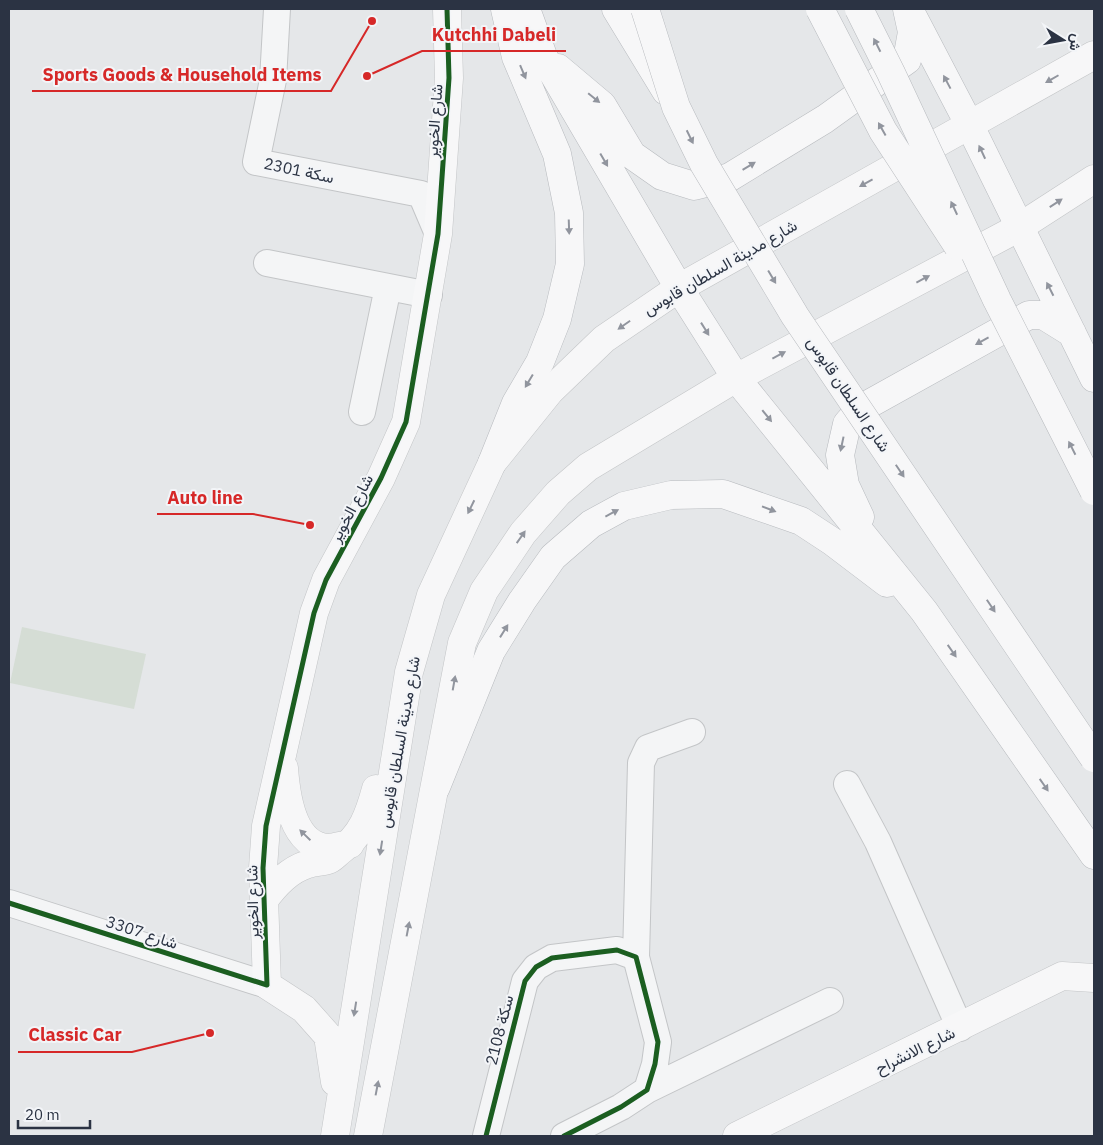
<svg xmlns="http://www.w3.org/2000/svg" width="1103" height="1145" font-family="'IBM Plex Sans',Vazirmatn,sans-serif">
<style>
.park{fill:#d5ddd5}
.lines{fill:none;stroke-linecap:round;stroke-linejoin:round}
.street-casing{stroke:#c3c5c7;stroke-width:28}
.secondary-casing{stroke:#c3c5c7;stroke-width:29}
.highway-casing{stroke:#b7babe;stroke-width:29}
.street{stroke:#f4f5f6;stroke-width:26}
.secondary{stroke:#f7f7f8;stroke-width:28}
.highway{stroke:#f7f7f8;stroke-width:28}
.highway-bridge-casing{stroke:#b7babe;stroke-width:29;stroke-linecap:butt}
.highway-bridge{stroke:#f7f7f8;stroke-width:28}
.cycleway-casing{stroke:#f3f5f8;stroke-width:8}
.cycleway{stroke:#1b5e20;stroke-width:5}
.oneway{fill:#91959e}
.labels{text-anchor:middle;stroke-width:4;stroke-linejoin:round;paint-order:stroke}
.street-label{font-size:16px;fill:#2b3343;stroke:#f3f5f8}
.leader{fill:none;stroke:#d62828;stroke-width:2}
.callout-dot{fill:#d62828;stroke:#f3f5f8;stroke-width:2}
.callout-label{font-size:18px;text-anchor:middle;font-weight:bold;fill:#d62828;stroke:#f3f5f8;stroke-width:4;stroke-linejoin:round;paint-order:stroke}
</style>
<rect width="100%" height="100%" fill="#e5e7e9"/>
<!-- park -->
<path class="park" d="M22,627L146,654L134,709L10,683Z"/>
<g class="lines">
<defs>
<path id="street" d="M277,9L273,80L256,162L421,194L438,234
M267,263L429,295
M362,412L388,287
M847,784L878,842L960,1028
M9,903L267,985
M636,957L641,763L648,748L692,732
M647,1090L830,1001
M486,1136L525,981L536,967L552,958L617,950L636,957L658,1042L655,1064L647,1090L621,1107L564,1136"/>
<path id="secondary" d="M284,768C286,795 292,845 327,848C334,848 343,845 350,844
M264,900C276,884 289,870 308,864C315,862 321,862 328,860C332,859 336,854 340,851C362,835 369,815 376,789
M335,1082L328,1036L304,1009L267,985L263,868L266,826L314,613L326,580L381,478L406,422L438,234L449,78L447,9
M335,1136L409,672L431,595L492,463L550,391L604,339L679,288L1094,55
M368,1136L462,643L484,591L523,533L558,493L588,467L736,378L1018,228L1094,179
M737,1136L1062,976L1094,978"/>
<path id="highway" d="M526,9L543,56L679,288L736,378L924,611L1094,855
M616,9L666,91
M912,15L970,126L1094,378
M558,68L602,105L632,155L662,176L694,186L730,177L825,119L907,60L912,32L907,9
M492,463L516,403L540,362L557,319L570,264L569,213L557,154L516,57L505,9
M860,517L845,485L840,455L847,424L860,409L1029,315H1043L1072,333
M436,787L491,651L522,601L553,557L591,524L624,506L671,495L723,494L801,521L833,542L887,583"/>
</defs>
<!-- street casing -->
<use href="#street" class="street-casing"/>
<!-- secondary casing -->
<use href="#secondary" class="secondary-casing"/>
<!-- highway casing -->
<use href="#highway" class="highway-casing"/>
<!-- street -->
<use href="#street" class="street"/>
<!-- secondary -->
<use href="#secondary" class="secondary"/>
<!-- highway -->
<use href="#highway" class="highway"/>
<defs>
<path id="highway-bridge" d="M645,9L676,107L704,164L795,316L1094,758
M820,9L883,131L958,246
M859,9L891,73L997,300L1094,491"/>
</defs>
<!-- highway-bridge casing -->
<use href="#highway-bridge" class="highway-bridge-casing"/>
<!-- highway-bridge -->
<use href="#highway-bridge" class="highway-bridge"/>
<defs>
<path id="cycleway" d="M9,903L267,985L263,868L266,826L314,613L326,580L381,478L406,422L438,234L449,78L447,9
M486,1136L525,981L536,967L552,958L617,950L636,957L658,1042L655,1064L647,1090L621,1107L564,1136"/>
</defs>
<!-- cycleway casing -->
<use href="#cycleway" class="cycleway-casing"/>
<!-- cycleway -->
<use href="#cycleway" class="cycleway"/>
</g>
<!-- one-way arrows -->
<defs><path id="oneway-solid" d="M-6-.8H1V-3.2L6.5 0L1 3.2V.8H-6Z" transform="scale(1.25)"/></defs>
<g class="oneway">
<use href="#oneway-solid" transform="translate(877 45) rotate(-117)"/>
<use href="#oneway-solid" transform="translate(523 72) rotate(67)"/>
<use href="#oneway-solid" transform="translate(1052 79) rotate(150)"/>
<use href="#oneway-solid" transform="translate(947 82) rotate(-118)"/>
<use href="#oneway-solid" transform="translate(594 98) rotate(39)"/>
<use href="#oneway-solid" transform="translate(882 129) rotate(-119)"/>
<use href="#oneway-solid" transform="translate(690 137) rotate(64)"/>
<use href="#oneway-solid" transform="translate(982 152) rotate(-115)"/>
<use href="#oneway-solid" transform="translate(604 160) rotate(60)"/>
<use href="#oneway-solid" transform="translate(749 166) rotate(-31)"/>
<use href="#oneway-solid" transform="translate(866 183) rotate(151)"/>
<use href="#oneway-solid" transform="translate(1056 203) rotate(-33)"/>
<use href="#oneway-solid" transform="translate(954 208) rotate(-115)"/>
<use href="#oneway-solid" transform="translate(569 227) rotate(88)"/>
<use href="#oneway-solid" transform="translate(772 277) rotate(59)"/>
<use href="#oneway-solid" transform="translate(923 279) rotate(-28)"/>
<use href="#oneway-solid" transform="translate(1050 289) rotate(-117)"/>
<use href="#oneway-solid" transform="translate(624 325) rotate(145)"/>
<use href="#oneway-solid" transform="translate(705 329) rotate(58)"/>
<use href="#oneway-solid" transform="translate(982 341) rotate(151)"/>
<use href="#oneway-solid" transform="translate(779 355) rotate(-28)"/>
<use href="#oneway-solid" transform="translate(529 381) rotate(121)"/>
<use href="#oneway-solid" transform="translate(767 416) rotate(51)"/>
<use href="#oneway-solid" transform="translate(842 444) rotate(102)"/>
<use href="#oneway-solid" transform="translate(1072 448) rotate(-117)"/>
<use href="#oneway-solid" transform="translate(900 471) rotate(56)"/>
<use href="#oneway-solid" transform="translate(471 507) rotate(116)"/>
<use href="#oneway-solid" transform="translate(769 509) rotate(21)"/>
<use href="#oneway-solid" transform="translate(612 513) rotate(-28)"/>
<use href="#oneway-solid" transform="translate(521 537) rotate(-55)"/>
<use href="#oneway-solid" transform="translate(991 606) rotate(56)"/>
<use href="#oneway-solid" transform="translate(504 631) rotate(-58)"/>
<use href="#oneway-solid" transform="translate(952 651) rotate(55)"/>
<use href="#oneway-solid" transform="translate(454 683) rotate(-80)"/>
<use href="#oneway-solid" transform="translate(1044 785) rotate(55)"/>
<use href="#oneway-solid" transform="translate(305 835) rotate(-136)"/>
<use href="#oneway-solid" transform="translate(381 848) rotate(99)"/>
<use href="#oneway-solid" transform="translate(408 929) rotate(-79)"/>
<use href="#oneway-solid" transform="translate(355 1009) rotate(99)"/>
<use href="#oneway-solid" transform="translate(377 1088) rotate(-79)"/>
</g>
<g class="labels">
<!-- street labels -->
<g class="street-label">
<text transform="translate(434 121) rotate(-86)" y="6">شارع الخوير</text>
<text transform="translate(299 170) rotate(12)" y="6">سكة 2301</text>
<text transform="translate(720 267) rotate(-30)" y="6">شارع مدينة السلطان قابوس</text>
<text transform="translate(849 394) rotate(56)" y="6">شارع السلطان قابوس</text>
<text transform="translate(351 508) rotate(-62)" y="6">شارع الخوير</text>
<text transform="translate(399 742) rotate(-80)" y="6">شارع مدينة السلطان قابوس</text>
<text transform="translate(252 902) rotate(-91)" y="6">شارع الخوير</text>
<text transform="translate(142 932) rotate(18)" y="6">3307 شارع</text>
<text transform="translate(499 1030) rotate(-76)" y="6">سكة 2108</text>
<text transform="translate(915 1050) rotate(-26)" y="6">شارع الانشراح</text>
</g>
</g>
<!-- callouts -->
<path class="leader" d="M367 76L422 51H566M372 21L331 91H32M310 525L253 514H157M210 1033L132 1052H18"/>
<g class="callout-dot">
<circle cx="367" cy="76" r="5"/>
<circle cx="372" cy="21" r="5"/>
<circle cx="310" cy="525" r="5"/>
<circle cx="210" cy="1033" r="5"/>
</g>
<g class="callout-label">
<text x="494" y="41">Kutchhi Dabeli</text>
<text x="182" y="81">Sports Goods &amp; Household Items</text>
<text x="205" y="504">Auto line</text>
<text x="75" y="1041">Classic Car</text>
</g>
<!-- border -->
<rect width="1103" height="1145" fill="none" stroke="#2b3343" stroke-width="20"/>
<!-- north arrow -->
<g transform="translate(1063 40) rotate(101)" stroke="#f3f5f8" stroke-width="4" paint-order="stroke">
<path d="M0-4L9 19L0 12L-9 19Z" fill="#2b3343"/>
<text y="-8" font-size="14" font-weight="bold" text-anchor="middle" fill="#2b3343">ش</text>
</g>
<!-- scale -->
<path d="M18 1120v8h72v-8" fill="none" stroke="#2b3343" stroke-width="2.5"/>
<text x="25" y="1120" font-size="15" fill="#2b3343" stroke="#f3f5f8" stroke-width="4" paint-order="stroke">20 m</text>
</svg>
